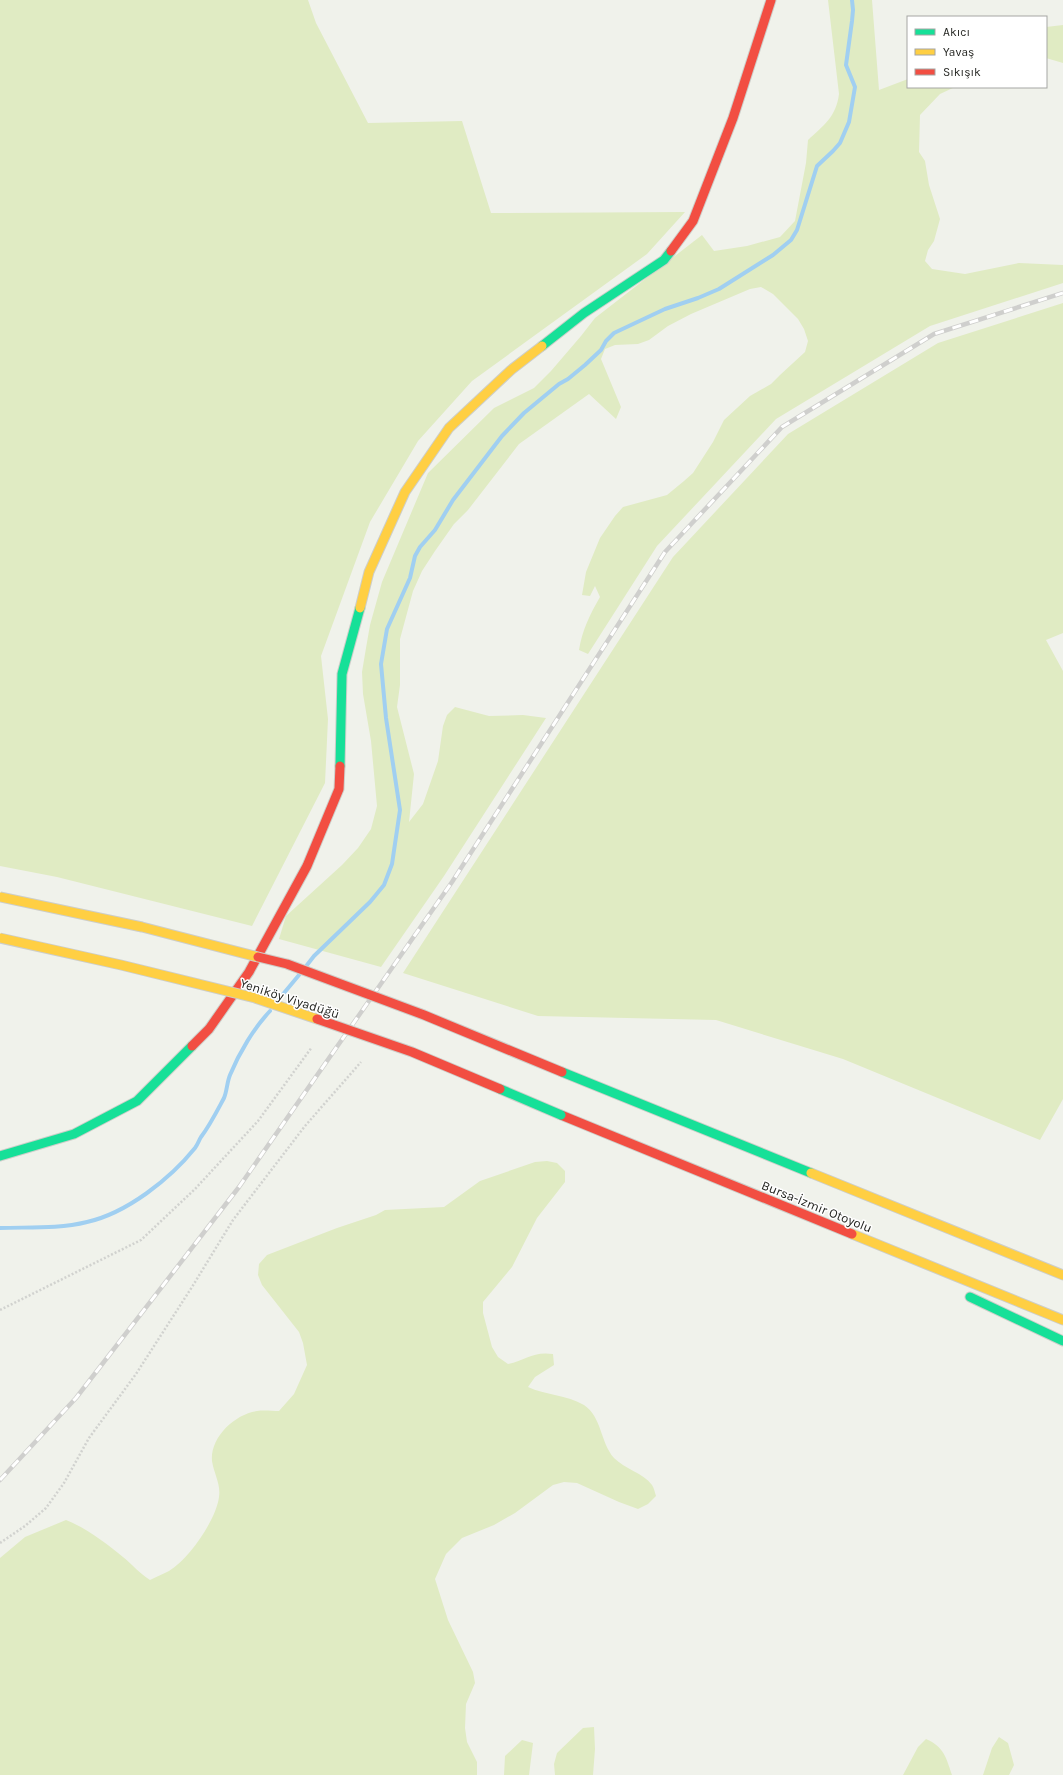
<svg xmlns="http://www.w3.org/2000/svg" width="1063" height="1775" font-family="Karla,sans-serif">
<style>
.green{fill:#e0ebc3}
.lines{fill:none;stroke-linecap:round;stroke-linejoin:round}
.stream{stroke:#a0cff1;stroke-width:4}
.fast-casing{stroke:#cdcec9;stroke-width:11}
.slow-casing{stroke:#cdcec9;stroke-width:11}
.jam-casing{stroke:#cdcec9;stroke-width:11}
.path{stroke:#d1d2cf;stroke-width:2.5;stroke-dasharray:2 2;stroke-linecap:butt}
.fast{stroke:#16e098;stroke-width:9}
.slow{stroke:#ffcf43;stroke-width:9}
.jam{stroke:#f24e42;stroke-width:9}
.rail-casing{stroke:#cfcfcd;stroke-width:4.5}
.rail{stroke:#fff;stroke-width:3;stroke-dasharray:9;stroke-linecap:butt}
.fast-bridge-casing{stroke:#cdcec9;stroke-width:11;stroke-linecap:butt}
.slow-bridge-casing{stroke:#cdcec9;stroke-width:11;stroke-linecap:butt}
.jam-bridge-casing{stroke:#cdcec9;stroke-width:11;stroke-linecap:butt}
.fast-bridge{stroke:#16e098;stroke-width:9}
.slow-bridge{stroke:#ffcf43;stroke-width:9}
.jam-bridge{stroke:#f24e42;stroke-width:9}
.labels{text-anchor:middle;stroke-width:3;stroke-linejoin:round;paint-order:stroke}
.street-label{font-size:13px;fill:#1f201c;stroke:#fff}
</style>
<rect width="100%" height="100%" fill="#f0f2eb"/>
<!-- green -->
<path class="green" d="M0,0H308L316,23L368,123L462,121L491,213L685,212L647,254L472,381L418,441L370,522L321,656L328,719L325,783L252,926L57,877L0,866Z
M828,0H872L879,90L908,79V87H955L940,94L920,115L919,152L925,161L929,185L940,219L934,241L928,250L925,261L932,269L965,274L1019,263L1063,265V283L930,326L776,419L657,546L588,654L579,650C582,631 590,614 600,597L595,586L590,596L582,595L586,572L600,538L615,516L623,507L667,495L684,481L693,473L713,442L724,420L750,396L771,384L780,375L805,352L808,341L804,329L798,319L773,294L761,287L750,289L691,314L668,326L649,340L638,344L615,345L605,349L601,359L621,407L616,419L589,394L519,444L468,510L454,524L435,551L422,571L413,591L400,639V685L397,707L414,774L409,822L423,804L438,761L443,726L447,715L455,707L489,716L523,715L546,718L444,876L381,967L279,939L286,916L342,865L358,848L371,829L377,806L371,741L363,694L362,672L366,648L370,625L382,582L428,473L494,408L534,388L551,371L581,336L595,318L702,235L714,251L747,246L780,237L795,221L806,163L808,140C824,125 836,117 839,94Z
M1063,25V63L1046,58V27Z
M1063,303V633L1046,640L1063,671V1099L1040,1140L843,1059L716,1020L538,1016L403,973L673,557L788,434L938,343Z
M547,1161L557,1163L565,1171V1182L537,1218L512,1267L483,1302V1313L492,1347L498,1357L508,1364C526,1360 533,1351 553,1354L554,1365L535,1377L528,1387C545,1395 567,1395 584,1405C602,1417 600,1442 614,1458C625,1469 643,1473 652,1485C654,1488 655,1493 656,1496L648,1504L638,1509L619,1502L577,1483L564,1482L553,1485L515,1513L494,1525L462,1538L446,1554L435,1579L448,1620L473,1672L475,1683L466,1704L465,1728L467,1742L477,1762V1775H0V1558L25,1537L66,1520C86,1528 106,1543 123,1557C133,1565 139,1573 150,1580C156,1577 163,1574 169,1571C189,1559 216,1520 219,1497C221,1484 214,1474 212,1461C210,1437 235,1414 257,1411C264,1410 272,1411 279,1411L294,1394L307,1365L303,1343L299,1332L262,1285L258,1275L259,1264L267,1255L337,1228L376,1215L385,1210L444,1207L480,1181L535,1162Z
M594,1727L595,1749L593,1775H555L554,1764L557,1753L583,1728Z
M999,1737L1008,1743L1014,1765L1009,1775H983L992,1748Z
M926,1739C944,1747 946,1757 952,1775H903L918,1747Z
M522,1740L533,1743L529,1775H504L505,1756Z"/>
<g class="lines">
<!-- stream -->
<path class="stream" d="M307,965L314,956L370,902L384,885L392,864L400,810L386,718L381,664L387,629L410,578L415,556L420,547L435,530L453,500L502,436L524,413L559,384L568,379L585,365L601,350L606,341L614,333L665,309L698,298L719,289L773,255L791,240L797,230L817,166L833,151L840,143L849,122L855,87L846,65L852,21L853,10L852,0
M279,999L299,975
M0,1228C29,1227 59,1229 87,1222C127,1213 170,1179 195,1148C198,1144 199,1140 201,1137C210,1125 217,1111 224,1098C227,1091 227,1082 230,1075C239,1053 254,1028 270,1011"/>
<defs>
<path id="fast" d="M542,346L584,313L664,260L671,251
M340,766L342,674L360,608
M562,1072L811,1173
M0,1156L74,1134L137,1101L192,1046
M970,1297L1063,1341"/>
<path id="slow" d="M360,608L369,572L405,492L449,428L511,370L542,346
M811,1173L1063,1275
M852,1234L1063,1320"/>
<path id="jam" d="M671,251L693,221L733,118L771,0
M192,1046L209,1029L249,972L307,866L339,789L340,766
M561,1115L852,1234"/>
</defs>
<!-- fast casing -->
<use href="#fast" class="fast-casing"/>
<!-- slow casing -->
<use href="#slow" class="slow-casing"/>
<!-- jam casing -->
<use href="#jam" class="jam-casing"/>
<!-- path -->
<path class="path" d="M0,1310L141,1240L195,1189L258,1121L312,1047
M0,1543L25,1526L46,1508L64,1483L89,1438L136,1374L192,1287L233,1220L305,1126L361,1062"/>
<!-- fast -->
<use href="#fast" class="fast"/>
<!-- slow -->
<use href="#slow" class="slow"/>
<!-- jam -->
<use href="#jam" class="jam"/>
<defs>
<path id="rail" d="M0,1480L76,1398L239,1187L452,882L665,552L782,427L934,334L1063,293"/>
</defs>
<!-- rail casing -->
<use href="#rail" class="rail-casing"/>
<!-- rail -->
<use href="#rail" class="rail"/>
<defs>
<path id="fast-bridge" d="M500,1089L561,1115"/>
<path id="slow-bridge" d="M0,897L142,927L258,957
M0,938L121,965L255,998L317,1019"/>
<path id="jam-bridge" d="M258,957L287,964L424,1015L562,1072
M317,1019L412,1052L500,1089"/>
</defs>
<!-- fast-bridge casing -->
<use href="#fast-bridge" class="fast-bridge-casing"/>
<!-- slow-bridge casing -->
<use href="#slow-bridge" class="slow-bridge-casing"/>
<!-- jam-bridge casing -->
<use href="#jam-bridge" class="jam-bridge-casing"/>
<!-- fast-bridge -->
<use href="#fast-bridge" class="fast-bridge"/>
<!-- slow-bridge -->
<use href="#slow-bridge" class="slow-bridge"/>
<!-- jam-bridge -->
<use href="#jam-bridge" class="jam-bridge"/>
</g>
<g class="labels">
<!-- street labels -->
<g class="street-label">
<text transform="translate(290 998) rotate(18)" y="5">Yeniköy Viyadüğü</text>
<text transform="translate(817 1206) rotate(22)" y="5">Bursa-İzmir Otoyolu</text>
</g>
</g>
<!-- legend -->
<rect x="907" y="16" width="140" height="72" fill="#ffffff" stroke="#a5a6a4"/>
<rect x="915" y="29" width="20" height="6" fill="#16e098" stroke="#a5a6a4"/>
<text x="943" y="36" font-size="12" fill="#1f201c">Akıcı</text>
<rect x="915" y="49" width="20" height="6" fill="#ffcf43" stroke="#a5a6a4"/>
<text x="943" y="56" font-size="12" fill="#1f201c">Yavaş</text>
<rect x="915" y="69" width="20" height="6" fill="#f24e42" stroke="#a5a6a4"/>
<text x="943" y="76" font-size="12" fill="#1f201c">Sıkışık</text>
</svg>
